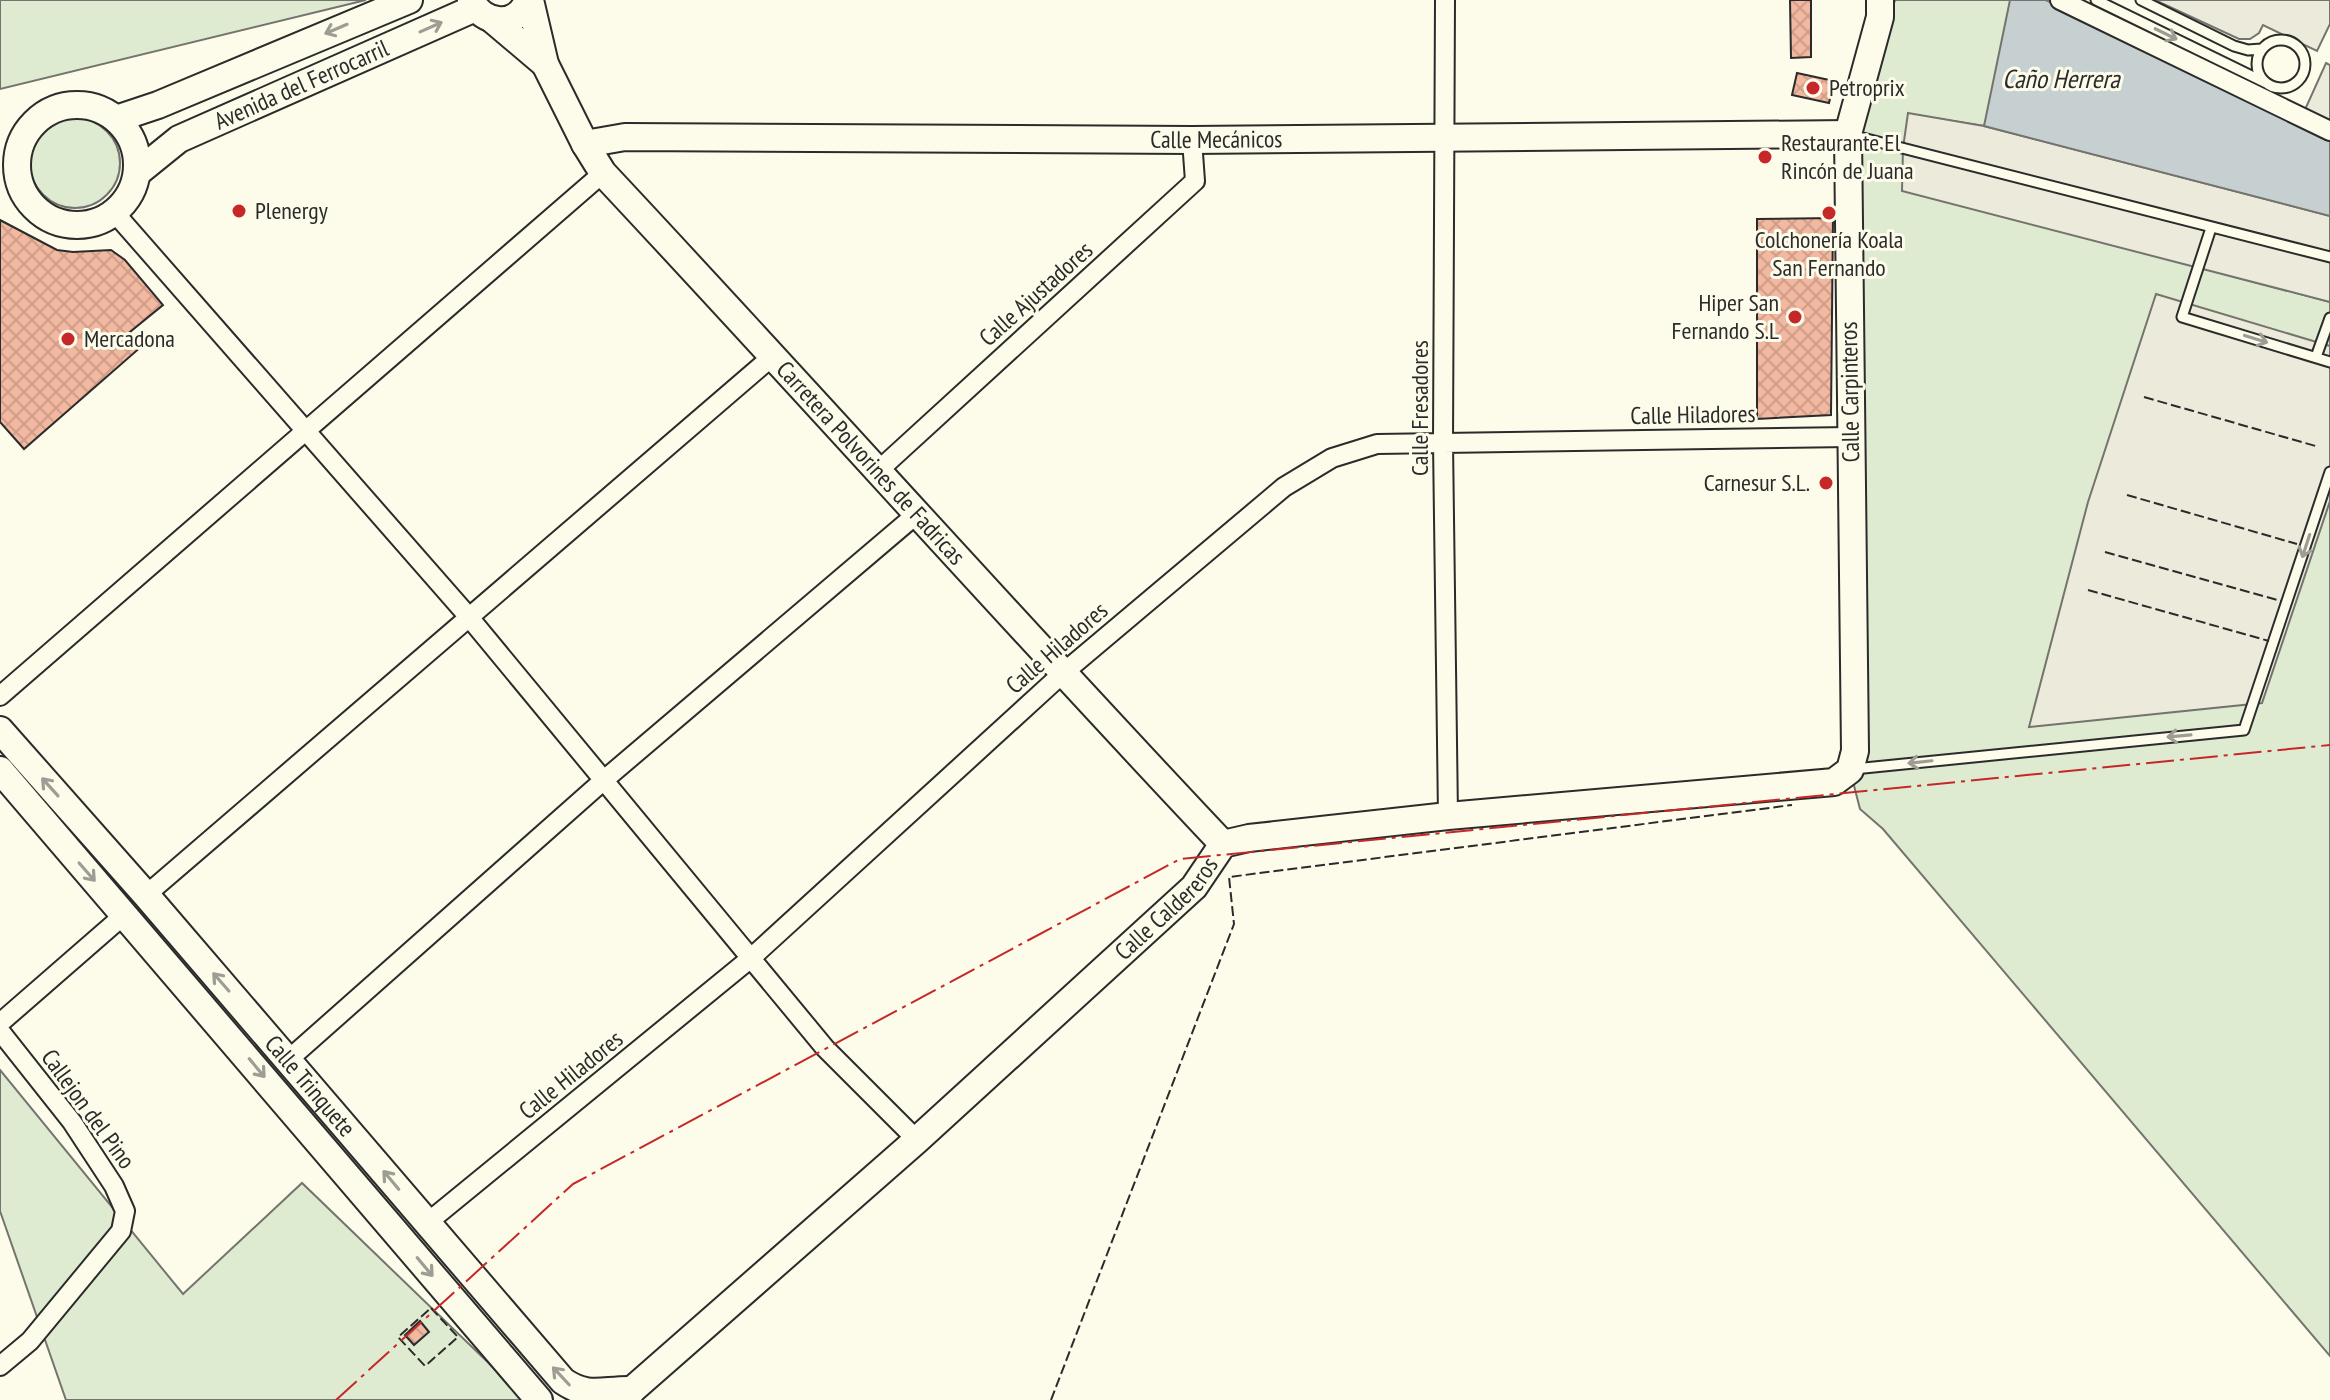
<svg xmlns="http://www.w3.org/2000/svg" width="2330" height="1400" font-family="'PT Sans Narrow',sans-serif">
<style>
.green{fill:#deebd1;stroke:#74746e;stroke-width:2}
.parking{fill:#eceadb;stroke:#74746e;stroke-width:2}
.water{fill:#c7d0d0;stroke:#74746e;stroke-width:2}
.building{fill:url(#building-cross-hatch);stroke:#2b2b2b;stroke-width:2}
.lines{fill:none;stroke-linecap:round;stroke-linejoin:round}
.lane-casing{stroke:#2b2b2b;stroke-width:13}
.street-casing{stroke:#2b2b2b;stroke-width:22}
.secondary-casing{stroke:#2b2b2b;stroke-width:30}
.lane{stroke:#fdfbea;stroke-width:9}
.street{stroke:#fdfbea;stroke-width:18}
.secondary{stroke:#fdfbea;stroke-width:26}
.fence{stroke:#2b2b2b;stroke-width:2;stroke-dasharray:10 4;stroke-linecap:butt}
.power{stroke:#c62828;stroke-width:2;stroke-dasharray:28 6 4 6;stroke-linecap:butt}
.oneway{stroke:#9e9d94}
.poi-dot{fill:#c62828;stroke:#fdfbea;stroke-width:3}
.labels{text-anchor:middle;stroke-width:6;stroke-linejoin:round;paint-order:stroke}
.street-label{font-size:24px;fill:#2b2b2b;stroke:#fdfbea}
.poi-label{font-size:24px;fill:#2b2b2b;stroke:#fdfbea;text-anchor:start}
.water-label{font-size:26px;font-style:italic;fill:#2b2b2b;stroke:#fdfbea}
</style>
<defs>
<pattern id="building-cross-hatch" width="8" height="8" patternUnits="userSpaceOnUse" patternTransform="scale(2)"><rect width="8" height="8" fill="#f2b8a0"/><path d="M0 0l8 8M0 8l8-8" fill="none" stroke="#d09e8a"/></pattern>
</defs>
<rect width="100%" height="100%" fill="#fdfbea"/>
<!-- green -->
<path class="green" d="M0,0H366L0,89Z
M1896,0H2025L1984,126L1908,114L2198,267L2330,302V1356L1883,829L1860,809L1850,770L1848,134L1880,17Z
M30 163a45 45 0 1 1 90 0a45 45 0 1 1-90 0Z
M0,1070L183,1294L302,1183L527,1400H66L0,1211Z"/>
<!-- parking -->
<path class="parking" d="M2155,0H2330V24L2317,51L2263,25L2259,33L2250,39H2239Z
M2326,63L2330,65V127L2303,114Z
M1908,113L1984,126L2330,216V302L1902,191L1903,148Z
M2156,294L2330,346V501L2262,703L2029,727L2088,502Z"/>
<!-- water -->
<path class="water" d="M2010,0H2046L2330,137V216L1984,126Z"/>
<!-- building -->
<path class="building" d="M1790,0H1811V57L1791,58Z
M1797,73L1834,81L1829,103L1792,95Z
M1833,218L1831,415L1757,419V219Z
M0,220L57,250L73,252L111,250L125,260L163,305L130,332L142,346L24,449L0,422Z
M420,1321L429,1332L414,1345L405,1335Z"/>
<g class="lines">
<defs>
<path id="lane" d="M2096,0L2266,83
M2141,0L2234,46L2248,50L2261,49
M2257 64a24 24 0 1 1 48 0a24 24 0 1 1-48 0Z
M1851,135L2330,257
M2211,228L2182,317L2330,362
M2316,357L2330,318
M1854,769L2244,730L2330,472"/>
<path id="street" d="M1445,0L1443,443L1448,816
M2060,0L2330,131
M114,212L468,616L825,1048L917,1140
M879,470L1195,181L1192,140
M0,696L603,173
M146,895L774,355
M0,1023L124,915
M0,1031L72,1122L114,1186L125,1211L121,1231L30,1341L0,1366
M288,1060L604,780L918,513
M427,1223L751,958L1062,674L1284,487L1332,458L1377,444L1850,437"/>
<g id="secondary">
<path d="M471,0C483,25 517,29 528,0"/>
<path id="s1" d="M530,0L545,64L585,144L603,173C811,395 1014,623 1223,844"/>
<path d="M493,20L545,64"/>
<circle cx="77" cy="165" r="60"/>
<path d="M116,119L158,105L409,0"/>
<path id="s2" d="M585,144L625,137L1192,140L1848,134"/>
<path id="s3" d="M137,173L179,139L475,8"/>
<path id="s4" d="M0,730L146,895L563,1381C589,1399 603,1389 632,1390"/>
<path d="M0,770L539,1400"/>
<path id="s5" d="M625,1400L632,1390L917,1140L1194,887L1223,844L1249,838L1448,816L1834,782L1850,770L1855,751L1848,134L1880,17V0"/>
</g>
</defs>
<!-- lane casing -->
<use href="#lane" class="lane-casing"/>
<!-- street casing -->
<use href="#street" class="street-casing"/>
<!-- secondary casing -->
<use href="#secondary" class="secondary-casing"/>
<!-- lane -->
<use href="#lane" class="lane"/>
<!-- street -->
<use href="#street" class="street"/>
<!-- secondary -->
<use href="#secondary" class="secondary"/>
<!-- fence -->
<path class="fence" d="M2144,397L2319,447
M2127,495L2297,544
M2105,552L2281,601
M2088,590L2269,641
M431,1308L458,1337L425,1366L398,1337Z
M1051,1400L1234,924L1229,877L1792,805"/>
<!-- power -->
<path class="power" d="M336,1400L573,1184L1180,859L2330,745"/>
</g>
<!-- one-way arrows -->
<defs><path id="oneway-shaft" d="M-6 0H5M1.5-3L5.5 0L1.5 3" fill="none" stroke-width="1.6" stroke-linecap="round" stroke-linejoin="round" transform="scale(2)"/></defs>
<g class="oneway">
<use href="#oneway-shaft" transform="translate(431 27) rotate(-24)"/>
<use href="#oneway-shaft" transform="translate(336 29) rotate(157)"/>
<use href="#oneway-shaft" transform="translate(2166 34) rotate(26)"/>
<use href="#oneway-shaft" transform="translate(2256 339) rotate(17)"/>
<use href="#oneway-shaft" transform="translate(2306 546) rotate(108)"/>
<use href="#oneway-shaft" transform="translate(2179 736) rotate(175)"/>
<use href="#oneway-shaft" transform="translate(1920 762) rotate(174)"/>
<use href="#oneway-shaft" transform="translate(50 787) rotate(-132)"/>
<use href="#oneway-shaft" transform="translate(87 872) rotate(49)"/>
<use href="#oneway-shaft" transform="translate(221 982) rotate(-131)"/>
<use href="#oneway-shaft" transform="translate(257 1068) rotate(50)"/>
<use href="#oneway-shaft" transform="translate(391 1180) rotate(-130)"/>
<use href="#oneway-shaft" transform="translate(425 1267) rotate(50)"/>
<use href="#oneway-shaft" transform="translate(561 1376) rotate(-133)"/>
</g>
<!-- markers -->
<g class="poi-dot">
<circle cx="1813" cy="88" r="8"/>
<circle cx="1765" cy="157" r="8"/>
<circle cx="239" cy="211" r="8"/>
<circle cx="1829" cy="213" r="8"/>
<circle cx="1795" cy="317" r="8"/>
<circle cx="68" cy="339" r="8"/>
<circle cx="1826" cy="483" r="8"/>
</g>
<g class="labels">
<!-- street labels -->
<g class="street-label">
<text dy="8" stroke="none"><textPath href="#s3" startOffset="188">Avenida del Ferrocarril</textPath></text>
<text dy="8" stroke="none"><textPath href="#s2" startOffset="632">Calle Mecánicos</textPath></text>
<text transform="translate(1036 294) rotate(-42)" y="8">Calle Ajustadores</text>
<text transform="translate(1850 392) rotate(-91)" y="8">Calle Carpinteros</text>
<text transform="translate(1420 408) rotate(-90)" y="8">Calle Fresadores</text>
<text transform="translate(1693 415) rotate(-1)" y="8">Calle Hiladores</text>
<text dy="8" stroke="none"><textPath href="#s1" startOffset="584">Carretera Polvorines de Fadricas</textPath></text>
<text transform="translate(1057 648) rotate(-41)" y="8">Calle Hiladores</text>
<text dy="8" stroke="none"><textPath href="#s5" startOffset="732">Calle Caldereros</textPath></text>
<text transform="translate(571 1075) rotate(-39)" y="8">Calle Hiladores</text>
<text dy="8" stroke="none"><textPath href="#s4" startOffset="472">Calle Trinquete</textPath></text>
<text transform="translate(88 1109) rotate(54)" y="8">Callejon del Pino</text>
</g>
<!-- poi labels -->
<g class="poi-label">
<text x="1829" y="96">Petroprix</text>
<text x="1781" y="151">Restaurante El<tspan x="1781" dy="28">Rincón de Juana</tspan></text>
<text x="255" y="219">Plenergy</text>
<text x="1829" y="248" text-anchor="middle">Colchonería Koala<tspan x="1829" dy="28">San Fernando</tspan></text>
<text x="1779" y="311" text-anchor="end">Hiper San<tspan x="1779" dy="28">Fernando S.L</tspan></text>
<text x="84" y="347">Mercadona</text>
<text x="1810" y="491" text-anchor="end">Carnesur S.L.</text>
</g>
<!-- water labels -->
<g class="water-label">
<text x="2061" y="88">Caño Herrera</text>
</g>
</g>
</svg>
